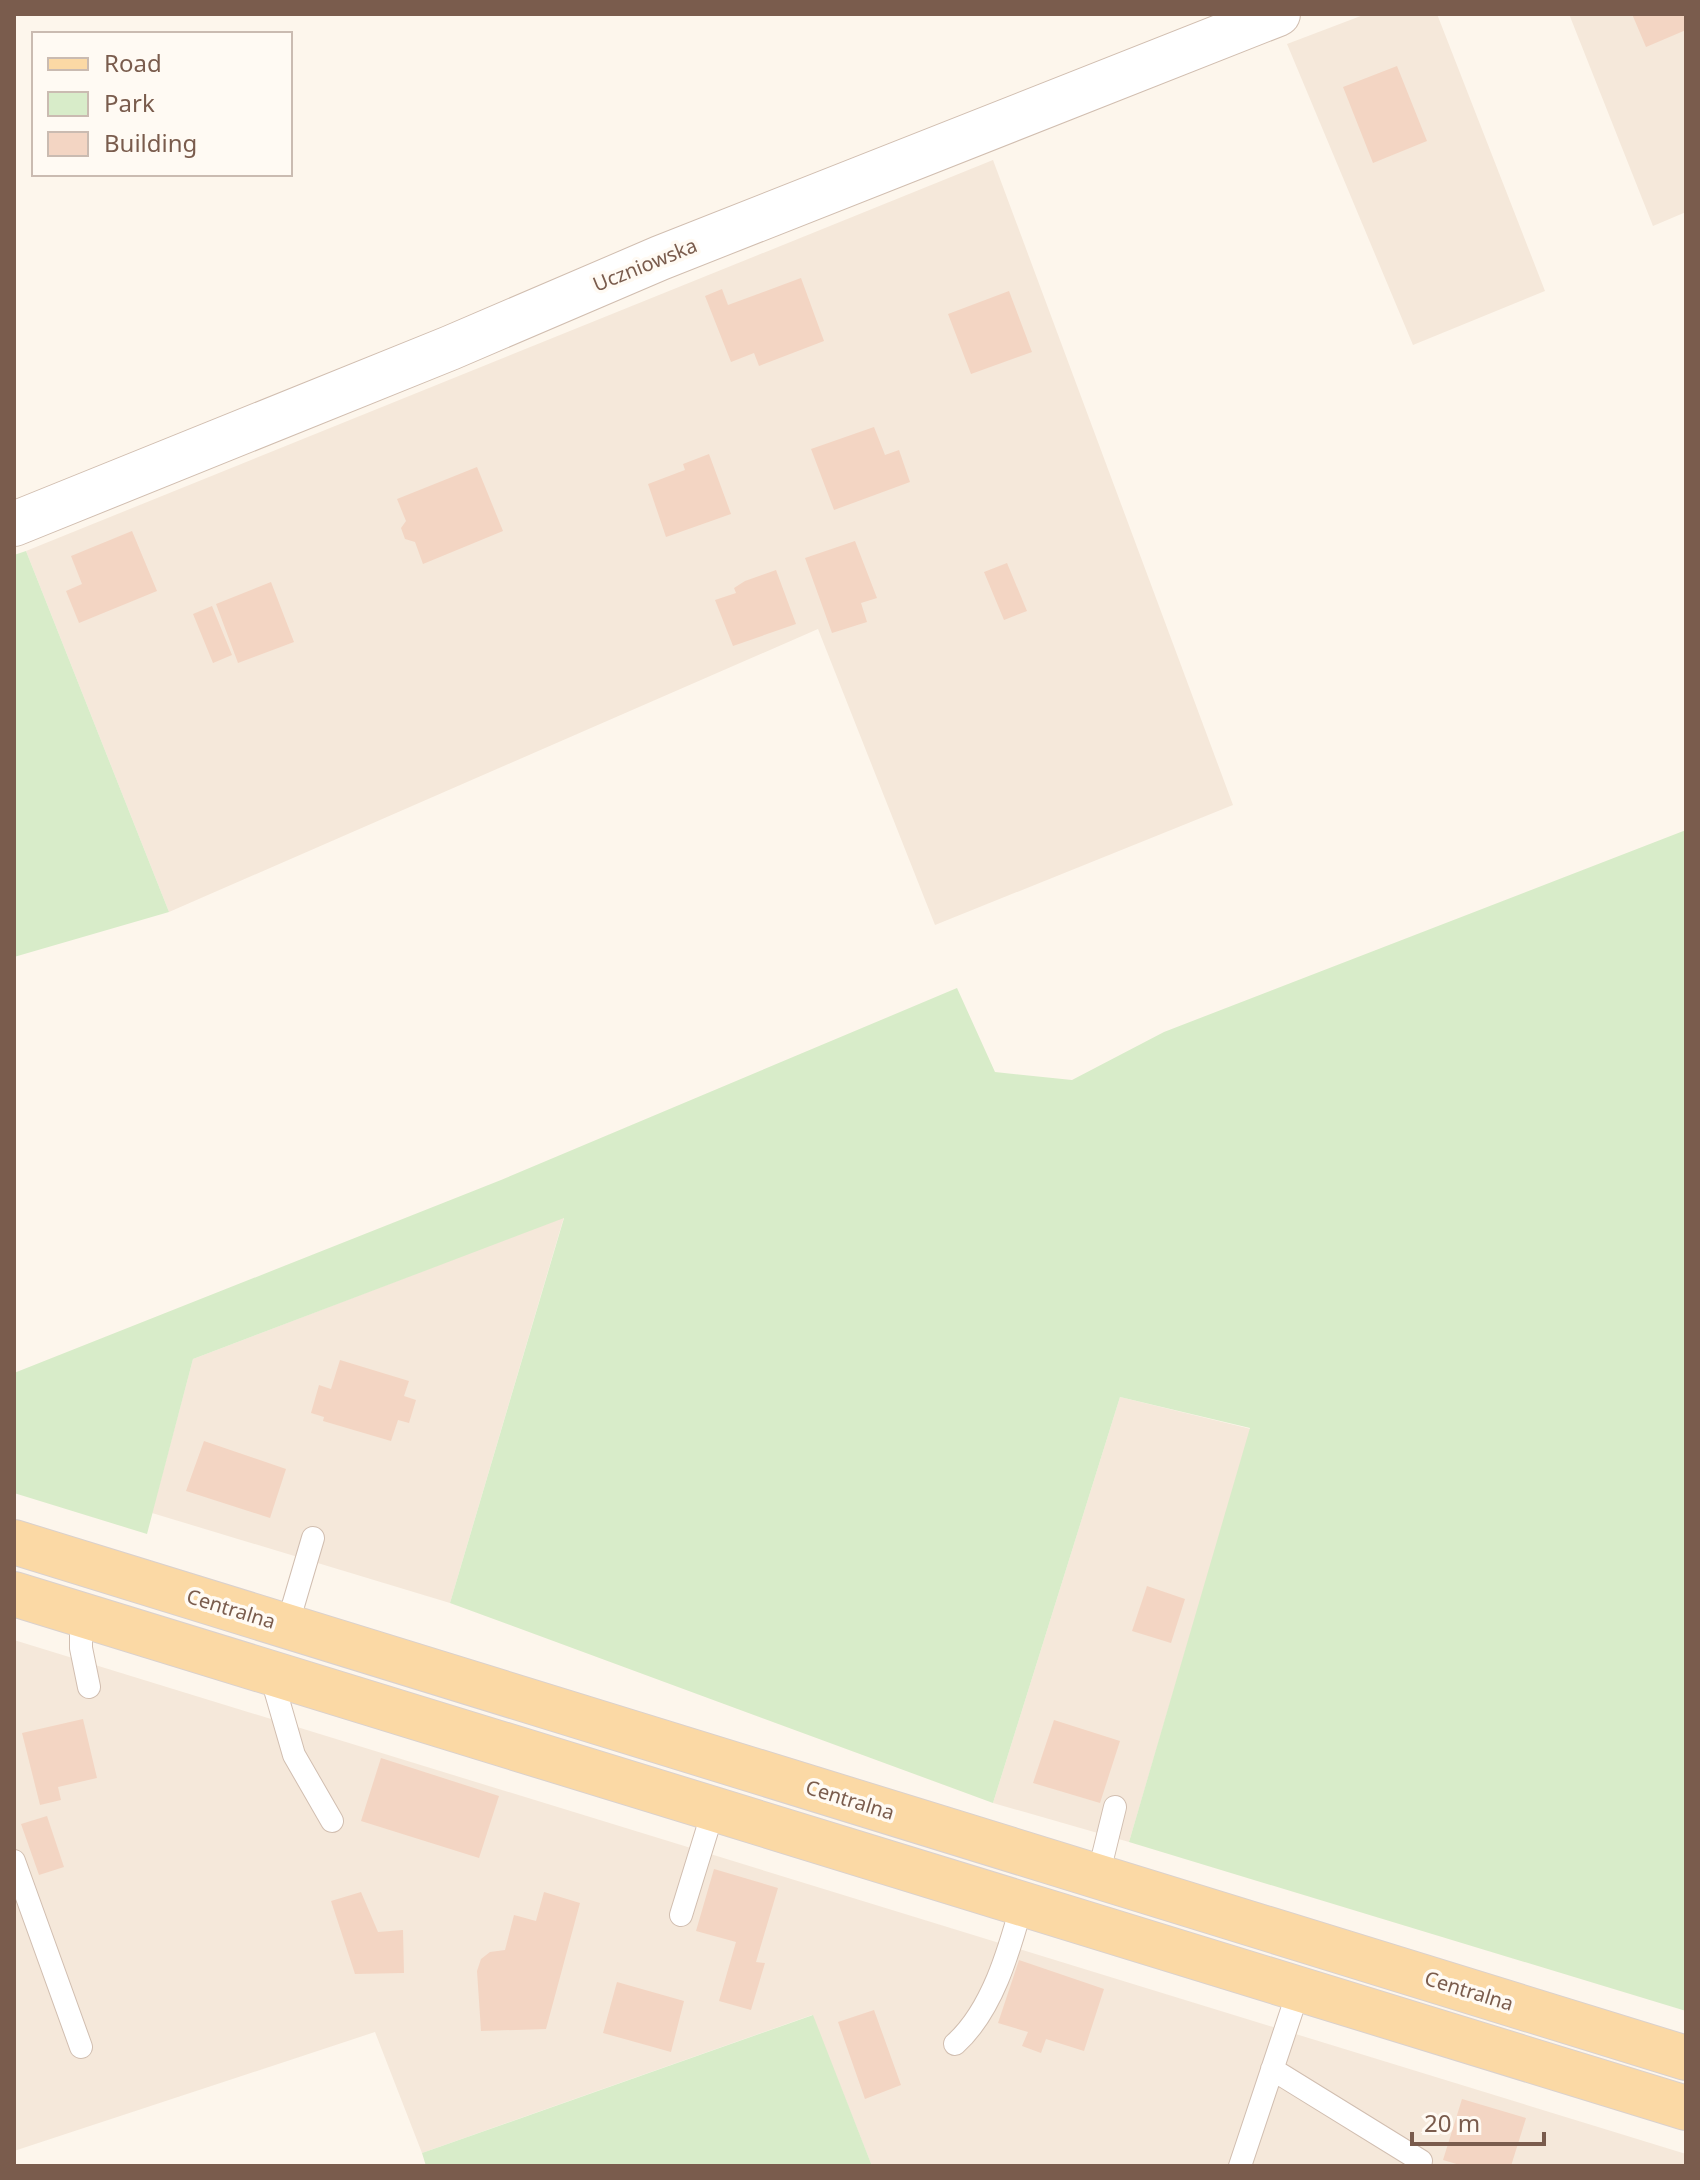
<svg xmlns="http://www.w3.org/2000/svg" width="1700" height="2180" font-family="'Noto Sans',sans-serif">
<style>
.residential{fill:#f5e8da}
.green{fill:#d8ecc9}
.building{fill:#f3d5c3}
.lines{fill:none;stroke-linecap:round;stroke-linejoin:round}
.service-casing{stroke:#d1beb0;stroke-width:24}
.minor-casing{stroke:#d1beb0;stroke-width:46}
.primary-casing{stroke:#dad1cd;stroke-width:46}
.service{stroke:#fff;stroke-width:22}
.minor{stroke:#fff;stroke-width:44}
.primary{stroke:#fbd9a5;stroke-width:44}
.labels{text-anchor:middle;stroke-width:7;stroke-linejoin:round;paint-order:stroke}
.street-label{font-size:20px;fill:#7a5c4d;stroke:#fffaf3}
</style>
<rect width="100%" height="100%" fill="#fdf6ec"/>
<!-- residential -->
<path class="residential" d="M1366,14H1437L1545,291L1413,345L1287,44Z
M1569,14H1686V212L1653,226Z
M993,160L1233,805L935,925L818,629L169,912L26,551Z
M564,1217L450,1603L152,1513L193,1359Z
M1120,1397L1251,1429L1129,1842L993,1803Z
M14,1640L1686,2154V2166H872L812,2015L422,2153L375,2032L14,2151Z"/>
<!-- green -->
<path class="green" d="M26,551L169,912L14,957V555Z
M1686,830V2011L1129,1842L1250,1428L1120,1397L993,1803L450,1603L564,1218L193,1359L147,1534L14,1493V1373L501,1180L957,988L995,1072L1072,1080L1164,1032Z
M813,2015L872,2166H426L422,2153Z"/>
<!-- building -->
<path class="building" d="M1632,14H1686V30L1646,47Z
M1397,66L1427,141L1373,163L1343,87Z
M801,278L824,341L759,366L754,353L731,362L705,296L722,289L728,305Z
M1009,291L1032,352L971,374L948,314Z
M874,427L885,455L899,450L910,482L834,510L811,449Z
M709,454L731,514L666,537L648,484L685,470L683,464Z
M477,467L503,531L423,564L415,542L405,539L401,528L406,521L397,499Z
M132,531L157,591L79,623L66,591L82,584L71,556Z
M855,541L877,598L861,603L867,622L832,633L805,558Z
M1007,563L1027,611L1004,620L984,572Z
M776,570L796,624L733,646L715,600L736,593L734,588L745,581Z
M271,582L294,642L238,663L216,604Z
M212,606L232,655L213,663L193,614Z
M340,1360L409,1381L404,1396L416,1400L409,1423L398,1420L391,1441L323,1421L324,1417L311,1413L319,1385L331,1389Z
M204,1441L286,1469L270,1518L186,1491Z
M1147,1586L1185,1599L1171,1643L1132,1631Z
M83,1719L97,1778L58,1787L61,1800L40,1805L22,1733Z
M1054,1720L1120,1741L1100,1803L1033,1783Z
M381,1758L499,1796L479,1858L361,1821Z
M47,1816L64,1867L39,1875L21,1824Z
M714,1869L778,1888L756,1962L765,1963L751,2010L719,2001L736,1942L696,1931Z
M361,1892L378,1932L403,1930L404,1973L355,1974L331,1901Z
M544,1892L580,1903L546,2029L481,2031L477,1971L481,1959L490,1952L505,1950L514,1915L536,1921Z
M1019,1960L1104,1989L1084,2051L1046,2039L1041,2053L1022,2046L1028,2032L998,2023Z
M617,1982L684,2001L671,2052L603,2033Z
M874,2010L901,2085L865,2099L838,2022Z
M1462,2099L1526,2118L1511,2166H1463L1443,2160Z"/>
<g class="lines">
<defs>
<path id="service" d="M81,1614V1648L89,1687
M287,1626L313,1538
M270,1672L294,1755L332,1821
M14,1861L81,2047
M1098,1876L1115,1807
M681,1915L714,1808
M955,2044C992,2011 1009,1951 1022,1904
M1272,2069L1421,2161
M1240,2166L1299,1989"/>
<path id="minor" d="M14,524L450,348L660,258L1278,14"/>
<path id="primary" d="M14,1542L1686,2058
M14,1594L1686,2108"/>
</defs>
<!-- service casing -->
<use href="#service" class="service-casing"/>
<!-- minor casing -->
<use href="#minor" class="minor-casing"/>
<!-- primary casing -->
<use href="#primary" class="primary-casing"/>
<!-- service -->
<use href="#service" class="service"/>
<!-- minor -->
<use href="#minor" class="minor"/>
<!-- primary -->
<use href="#primary" class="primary"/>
</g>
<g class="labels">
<!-- street labels -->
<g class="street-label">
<text transform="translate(645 265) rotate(-22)" y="7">Uczniowska</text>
<text transform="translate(231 1609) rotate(17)" y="7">Centralna</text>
<text transform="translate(850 1800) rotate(17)" y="7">Centralna</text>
<text transform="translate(1469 1991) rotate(17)" y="7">Centralna</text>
</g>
</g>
<!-- border -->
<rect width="1700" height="2180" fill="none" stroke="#7a5c4d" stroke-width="32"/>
<!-- legend -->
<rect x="32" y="32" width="260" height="144" fill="#fffaf3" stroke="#cabbb1" stroke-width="2"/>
<rect x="48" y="58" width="40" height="12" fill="#fbd9a5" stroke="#cabbb1" stroke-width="2"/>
<text x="104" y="72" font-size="24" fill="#7a5c4d">Road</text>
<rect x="48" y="92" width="40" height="24" fill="#d8ecc9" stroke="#cabbb1" stroke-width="2"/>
<text x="104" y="112" font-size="24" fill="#7a5c4d">Park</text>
<rect x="48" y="132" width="40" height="24" fill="#f3d5c3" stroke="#cabbb1" stroke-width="2"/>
<text x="104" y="152" font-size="24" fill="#7a5c4d">Building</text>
<!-- scale -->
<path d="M1412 2132v12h132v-12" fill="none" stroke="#7a5c4d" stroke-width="4"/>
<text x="1424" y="2132" font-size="24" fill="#7a5c4d" stroke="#fffaf3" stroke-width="6" paint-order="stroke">20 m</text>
</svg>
